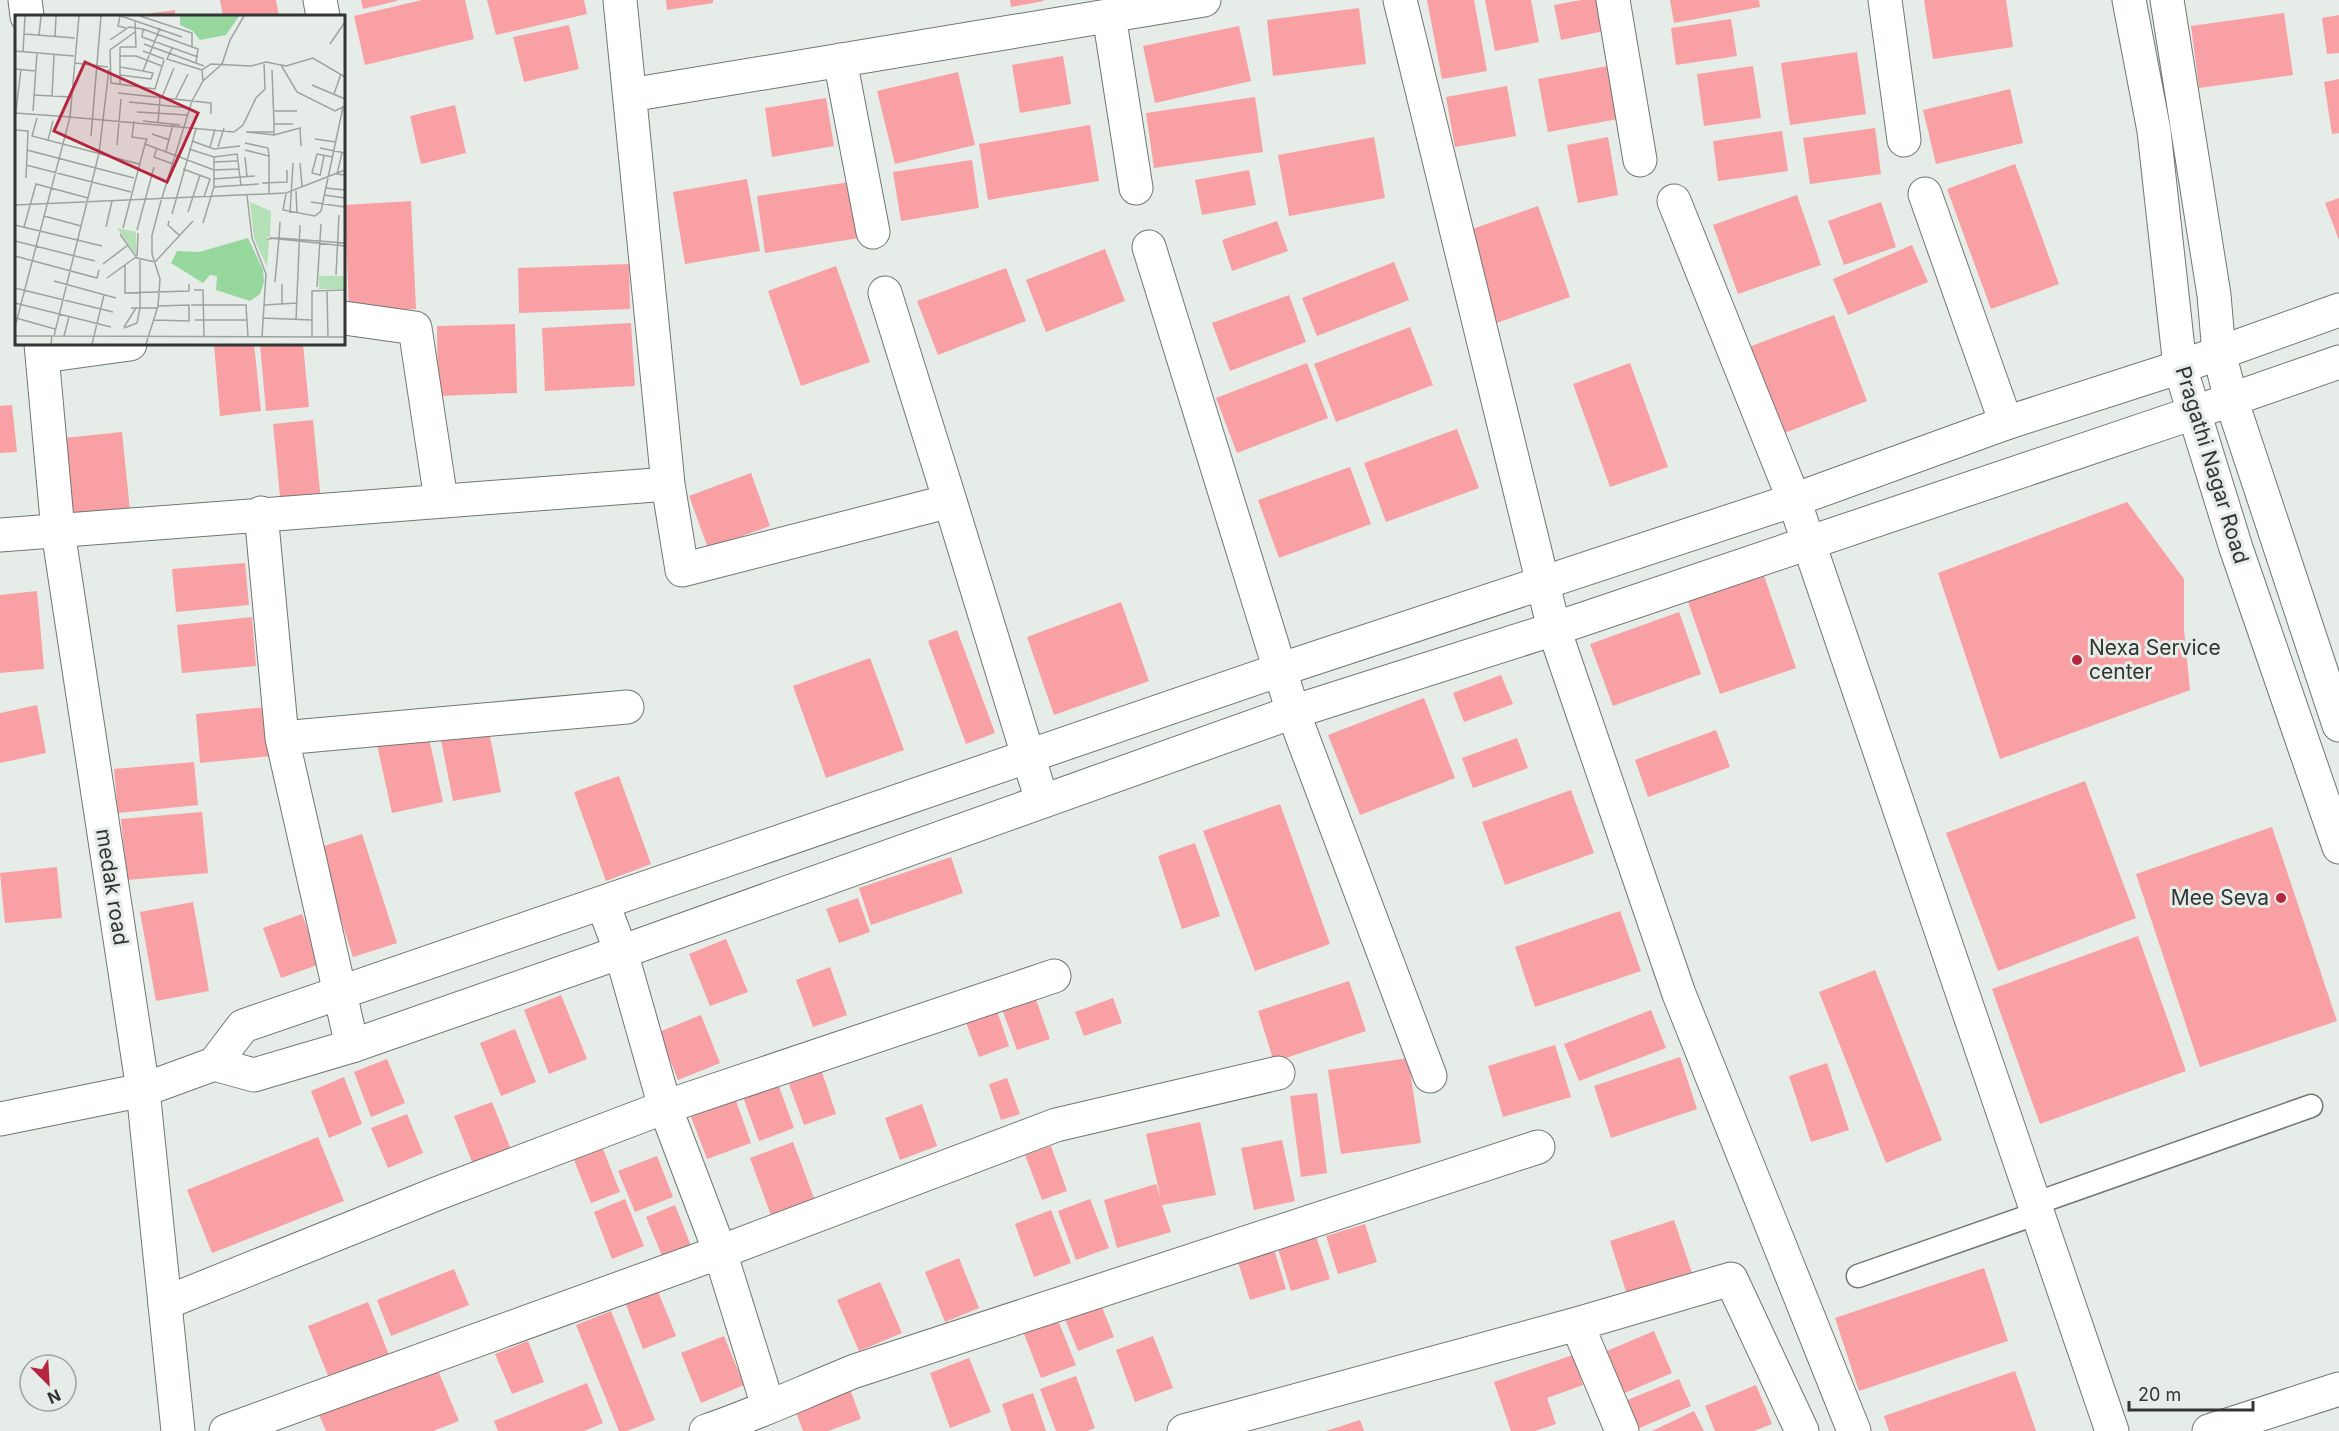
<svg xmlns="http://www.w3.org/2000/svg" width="2339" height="1431" font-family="Inter,sans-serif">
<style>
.building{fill:#f8a0a3}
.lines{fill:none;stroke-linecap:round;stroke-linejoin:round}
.service-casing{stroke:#717772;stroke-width:25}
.minor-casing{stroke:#717772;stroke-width:35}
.tertiary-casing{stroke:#717772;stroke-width:35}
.secondary-casing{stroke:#717772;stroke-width:35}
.service{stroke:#fff;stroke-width:22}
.minor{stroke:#fff;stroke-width:33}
.tertiary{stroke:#fff;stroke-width:33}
.secondary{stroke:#fff;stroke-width:33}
.poi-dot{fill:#b6253e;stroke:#e6ece7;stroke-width:2}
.labels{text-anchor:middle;stroke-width:6;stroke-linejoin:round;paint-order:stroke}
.street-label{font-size:21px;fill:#323532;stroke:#e6ece7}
.poi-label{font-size:21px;fill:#323532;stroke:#e6ece7;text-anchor:start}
.inset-road{fill:none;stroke:#9ea39f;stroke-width:1.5}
.view{fill:#b6253e;fill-opacity:0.15;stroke:#b6253e;stroke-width:3}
.inset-edge{fill:none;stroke:#323532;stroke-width:3}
</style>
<rect width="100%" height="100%" fill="#e6ece7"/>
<!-- building -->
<path class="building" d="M220,0H276L279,16H223Z
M361,0H397V1L363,9Z
M422,0H465L474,39L365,65L354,16Z
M487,0H584L587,14L496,35Z
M666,0H713V3L667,10Z
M1010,0H1043L1044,1L1011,7Z
M1427,0H1474L1487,71L1442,79Z
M1485,0H1531L1539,42L1495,51Z
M1581,0H1603L1609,30L1561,40L1554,5Z
M1670,0H1759L1760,7L1674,23Z
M1924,0H2006L2013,47L1933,59Z
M1359,8L1366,64L1273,76L1267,20Z
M175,10V16H138V15Z
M2284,13L2293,75L2199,88L2191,26Z
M2339,15V53L2327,54L2322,18Z
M1731,19L1737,56L1676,65L1671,28Z
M569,25L579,69L524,82L513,37Z
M1239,26L1251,81L1155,103L1143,46Z
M1857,52L1866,114L1790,125L1781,63Z
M1063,56L1071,104L1020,113L1012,65Z
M1608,66L1618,119L1548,132L1538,79Z
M1753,66L1761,118L1704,126L1697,74Z
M958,72L975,145L895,164L877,91Z
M2339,79V133L2332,134L2324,82Z
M1507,86L1516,136L1455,147L1446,97Z
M2010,89L2023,143L1936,164L1923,110Z
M1255,97L1263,152L1154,168L1146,113Z
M826,98L834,146L772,157L765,108Z
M455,105L466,153L421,164L410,116Z
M1090,125L1099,181L988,200L979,144Z
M1875,128L1881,174L1810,184L1803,138Z
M1782,131L1788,171L1718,181L1713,141Z
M1374,137L1385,198L1289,216L1278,155Z
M1608,137L1618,195L1578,203L1567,145Z
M972,160L979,208L901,221L893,172Z
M2015,164L2059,284L1991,309L1947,189Z
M1249,170L1256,205L1202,215L1195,180Z
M747,179L760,251L685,264L673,192Z
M850,182L859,238L765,253L757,196Z
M1797,195L1821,265L1738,294L1713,225Z
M2339,198V240L2325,203Z
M411,201L416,309L349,312L345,205Z
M1881,202L1896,247L1844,265L1828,221Z
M1538,206L1570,297L1491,325L1458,234Z
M1277,221L1288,251L1232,271L1222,240Z
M1912,245L1928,282L1848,315L1833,279Z
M1105,249L1125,301L1046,332L1026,280Z
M1394,262L1409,300L1317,336L1302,298Z
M629,264L630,309L519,313L518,268Z
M836,266L870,362L801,386L768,291Z
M1006,268L1026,321L938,355L917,301Z
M1289,295L1306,342L1230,371L1212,323Z
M1834,315L1867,401L1782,434L1749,347Z
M631,323L635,386L545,391L542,328Z
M515,324L517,393L438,396L437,326Z
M1410,327L1433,385L1336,422L1314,364Z
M214,344H254L261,411L220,416Z
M260,344H303L309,407L266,411Z
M1307,363L1328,418L1237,453L1216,398Z
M1630,363L1668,467L1610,487L1573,384Z
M12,405L17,452L0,453V406Z
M313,420L321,502L281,507L273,424Z
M1457,429L1479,488L1386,522L1364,463Z
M122,432L130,511L71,517L64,438Z
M1350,467L1371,524L1279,558L1258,500Z
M751,473L770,526L708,548L689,496Z
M2127,502L2184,579V630L2190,690L2000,759L1938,573Z
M245,563L249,605L176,612L172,569Z
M1763,573L1796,668L1720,694L1687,599Z
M37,591L44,669L0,673V595Z
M1121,602L1149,681L1054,715L1027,637Z
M1679,612L1701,674L1613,706L1590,644Z
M252,617L256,666L182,673L177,625Z
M957,630L995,733L966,744L928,641Z
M870,658L904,750L826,778L793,686Z
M1501,675L1513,704L1464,722L1453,693Z
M1424,698L1455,778L1360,815L1328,735Z
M37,705L46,753L0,763V713Z
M267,707L271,756L200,763L196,714Z
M488,726L501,792L453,801L440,735Z
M427,729L443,802L392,813L376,740Z
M1716,730L1730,767L1648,797L1635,760Z
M1517,738L1528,768L1473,788L1462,758Z
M194,762L198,805L118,813L114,769Z
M619,776L651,864L606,881L574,792Z
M2085,781L2136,918L1998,971L1946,833Z
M1571,790L1594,853L1505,885L1482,822Z
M1280,804L1330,944L1255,971L1203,831Z
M202,812L208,873L127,880L121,819Z
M2272,827L2337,1021L2200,1067L2136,874Z
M362,834L397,943L353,957L318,848Z
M1195,843L1220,916L1182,929L1158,856Z
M951,857L963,893L871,925L859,888Z
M57,867L62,918L5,923L0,873Z
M858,898L870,932L839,943L826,909Z
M193,902L209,991L156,1001L140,912Z
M1620,911L1641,971L1535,1007L1515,947Z
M302,914L320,964L281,978L263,928Z
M2138,936L2186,1071L2040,1124L1992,989Z
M726,939L748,992L710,1006L689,954Z
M830,967L847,1015L813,1027L796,980Z
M1875,970L1942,1140L1886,1163L1819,992Z
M1349,981L1366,1031L1274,1062L1258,1011Z
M1034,994L1050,1039L1017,1050L1001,1006Z
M561,995L587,1059L549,1074L524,1010Z
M1113,998L1122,1023L1084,1036L1075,1012Z
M995,1005L1009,1046L979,1057L964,1017Z
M1651,1010L1666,1048L1579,1081L1564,1044Z
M701,1015L720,1063L678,1080L659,1032Z
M515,1029L536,1082L501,1096L480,1043Z
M1555,1045L1571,1097L1503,1117L1488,1066Z
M1680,1057L1697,1109L1611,1138L1594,1086Z
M1408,1058L1421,1143L1341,1154L1328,1070Z
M387,1059L405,1103L371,1117L354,1072Z
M1827,1063L1849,1130L1811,1142L1789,1076Z
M822,1072L836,1114L804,1125L789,1084Z
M344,1077L362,1124L329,1138L311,1091Z
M1007,1078L1020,1114L1001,1120L989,1084Z
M778,1084L794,1128L759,1141L743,1097Z
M1317,1093L1327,1173L1301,1177L1290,1096Z
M735,1098L751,1143L707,1159L690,1114Z
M492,1102L512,1152L474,1167L454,1116Z
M922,1104L937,1146L900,1160L885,1118Z
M407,1114L423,1153L388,1168L371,1128Z
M1200,1122L1216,1195L1162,1205L1171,1232L1117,1248L1104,1200L1156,1184L1161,1199L1146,1134Z
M318,1137L344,1201L212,1253L187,1190Z
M1282,1140L1295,1201L1254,1210L1241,1148Z
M793,1142L817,1206L773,1221L750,1158Z
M1051,1146L1067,1191L1042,1200L1025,1155Z
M603,1149L620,1192L591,1203L574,1160Z
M657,1156L673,1197L635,1212L618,1171Z
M625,1199L644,1246L612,1259L594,1212Z
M1090,1199L1109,1248L1076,1260L1058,1211Z
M675,1205L693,1251L665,1263L646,1217Z
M1051,1210L1071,1263L1034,1277L1015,1224Z
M1674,1220L1694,1279L1629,1301L1610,1241Z
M1365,1224L1377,1262L1338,1274L1326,1236Z
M1316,1236L1330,1279L1291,1291L1278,1249Z
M1274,1249L1286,1289L1250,1300L1237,1259Z
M959,1258L979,1308L945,1322L925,1272Z
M1984,1268L2008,1341L1859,1391L1835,1318Z
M454,1269L469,1305L391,1336L377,1300Z
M880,1282L902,1333L859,1351L837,1300Z
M657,1289L676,1336L643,1349L625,1302Z
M1098,1297L1114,1337L1078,1351L1062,1312Z
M368,1302L391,1360L331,1383L308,1326Z
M611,1311L655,1420L627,1431H619L576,1325Z
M1055,1313L1076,1365L1041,1378L1021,1326Z
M1654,1331L1672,1373L1620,1395L1602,1353Z
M724,1336L744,1385L701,1403L681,1353Z
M1153,1336L1173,1388L1135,1402L1116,1350Z
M528,1341L544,1382L512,1394L495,1354Z
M1573,1355L1583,1385L1547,1398L1556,1424L1535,1431H1511L1494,1382Z
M969,1358L991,1412L950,1428L930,1373Z
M437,1368L459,1421L433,1431H326L319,1415Z
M2015,1371L2036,1431H1889L1884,1416Z
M1076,1376L1095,1428L1087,1431H1056L1040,1389Z
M1679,1379L1691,1406L1637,1429L1625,1401Z
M587,1383L603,1423L584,1431H498L494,1421Z
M1756,1385L1772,1424L1754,1431H1715L1705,1406Z
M850,1389L861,1419L828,1431H803L795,1410Z
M1033,1393L1046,1431H1011L1002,1404Z
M1694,1411L1704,1431H1652Z
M1360,1420L1364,1431H1326Z"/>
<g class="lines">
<defs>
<path id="service" d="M2034,1204L2311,1106
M1858,1276L2038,1213"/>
<path id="minor" d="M320,0L323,16
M1400,0L1554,629L1679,994L1854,1431
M1613,0L1640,160
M1885,0L1904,140
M1109,15L1136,188
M840,60L873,232
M630,95L1204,0
M1925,194L2006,423
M1674,201L1794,500L2112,1431
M1149,247L1293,712L1430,1076
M885,293L950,501
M344,318L415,328L441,500
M43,356L130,344
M668,484L682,570L950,501L1042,801
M261,513L282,738L352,1046
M0,535L668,484L620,0
M282,738L627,707
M603,904L621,952L665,1107L720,1252L768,1406
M0,1119L143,1090
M165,1303L436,1194L665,1107L1054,976
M1577,1324L1622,1431
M226,1431L720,1252L1056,1125L1278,1073
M706,1431C757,1414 805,1391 855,1371L1538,1147
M1184,1431L1577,1324L1731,1279L1802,1431
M2209,1431L2339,1389"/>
<path id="tertiary" d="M25,0L27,16
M2167,0L2214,295L2219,353
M41,344L58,531L143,1090L178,1431
M214,1064L254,1075L352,1046L621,952L1293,712L1554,629L2193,413
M143,1090L214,1064L243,1026L1282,669L1794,500L2006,423L2180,367L2154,131L2129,0"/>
<path id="secondary" d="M2339,310L2180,367L2236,548L2339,847
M2219,353L2231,399L2339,725
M2210,407L2339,362"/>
</defs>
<!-- service casing -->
<use href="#service" class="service-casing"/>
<!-- minor casing -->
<use href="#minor" class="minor-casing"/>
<!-- tertiary casing -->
<use href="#tertiary" class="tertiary-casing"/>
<!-- secondary casing -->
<use href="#secondary" class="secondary-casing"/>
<!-- service -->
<use href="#service" class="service"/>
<!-- minor -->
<use href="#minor" class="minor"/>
<!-- tertiary -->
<use href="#tertiary" class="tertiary"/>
<!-- secondary -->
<use href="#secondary" class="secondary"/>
</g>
<!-- markers -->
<g class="poi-dot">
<circle cx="2077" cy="660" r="6"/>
<circle cx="2281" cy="898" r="6"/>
</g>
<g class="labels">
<!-- street labels -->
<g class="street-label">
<text transform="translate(2212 465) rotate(73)" y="7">Pragathi Nagar Road</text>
<text transform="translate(112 887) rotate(81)" y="7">medak road</text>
</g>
<!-- poi labels -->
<g class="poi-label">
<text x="2089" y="655">Nexa Service<tspan x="2089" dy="24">center</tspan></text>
<text x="2269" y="905" text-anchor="end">Mee Seva</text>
</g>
</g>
<!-- overview -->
<g transform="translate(15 15)">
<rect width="330" height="330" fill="#e6ece7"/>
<path d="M235,187L256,196L255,222H251L254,226L252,252L239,223ZM102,213L121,217V239ZM304,261H330V274H304Z" fill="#b4e0b8"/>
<path d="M165,1H224L211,20L185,25L178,16L165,10ZM233,223L248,255L249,267L245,279L235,286L201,275L202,261L195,260L188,268L156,248L162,236L184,237Z" fill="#95d79d"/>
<path class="inset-road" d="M105,1L103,11L111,13M106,1L167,22M125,1L177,18V33M128,14L127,22L183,42M120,17L95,35L96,68L140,74L149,45M9,19L60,23M24,21L26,1M40,22L41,1M95,25L114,12L128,14L183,34L181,48M129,29L189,51M315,29L330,7M105,32H121L120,5M157,33L152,44L187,55M0,36L59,41M128,36L149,44M8,37L10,1M105,41H121L147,51M60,48L93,52M207,49L215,25L229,1M266,50L282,77L320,96L330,91M105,52L128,56L145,13M0,54L21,56M94,54L84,138L39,321L330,322M257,55L259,109V120L231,117H259M105,60L136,64L138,58L128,56M188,66L187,55L196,49L236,51L251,47L271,51L298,43L330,62M105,69V32M297,70L330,84M103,78L196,88V99M319,79L326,59M19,80L55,82M37,81L39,40M147,82L159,53M161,83L173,59M114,87L175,93M18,96L22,38M258,96H282M122,97L172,100M0,98L55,102L64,1M22,103L17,121L124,149M0,104L6,54M119,106L117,122L132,124L130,129M128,106L165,110M143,108L145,82M259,109H278M0,115L13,116L11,163M137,119L155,125M259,120L285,113L286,131M76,121L86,1M300,124L321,127M33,125L38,106M177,126L199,134L225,131M230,128L253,133L254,141M102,130L106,84M195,132L200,114M203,132L209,113M142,133L139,142L158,149M305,133L330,138M174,134L199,142L222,139L226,170M12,135L119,163M230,135L254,141V178M151,136L158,109M327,138L322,159L330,160M230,142L232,162M199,147L222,146M285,148L287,171M11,150L116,177M168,154L195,164L189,182M305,160L297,158L302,139L318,142M305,161L309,141M198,164L240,161M247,168L272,167V155M199,172L244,169M310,173L330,175M281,176L282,199M271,179L268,195L300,201L306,196L328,92M232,180L237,223L251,259L247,322M309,180L330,183M296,187L330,192M0,190L271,178L330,155M173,197L185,160M275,198L278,148M157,199L181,114M29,201L66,211M154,206L153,210L165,221M265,207L264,223L330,228M188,208L199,172V142M0,210L87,231M9,212L21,169L73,183M91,212L97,186M108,213L130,129L199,155L224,154M122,215L139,152M105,219L122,243L140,247L178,206M255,223L330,231M252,224L264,223L260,267M0,226L80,246M0,241L82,263L84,255M122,241L123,218M125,245V293H142M88,249L113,230M110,250V278L174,276V269M321,260L324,200M92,263L121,242M39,266L101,283M302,272L306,209M0,273L98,297M179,275H188L189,322M312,276L313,322M0,288L96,312M267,289V269M176,290H231L233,322M249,290L282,288M1,303L40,314M247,303L297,305M139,305L174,306V290L143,291M180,305H232M281,305L285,210M0,312L55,102L219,117L228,110L241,83L250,74L249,47M109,312L121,293M109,313L122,308L125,293H116M0,321H37L36,329M49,321L54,302M297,322V276L330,275M77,329L89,280M131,329L143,291L145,264L137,239V220L146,186L177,86L188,66L207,49"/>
<path class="view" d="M70,47L183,98L152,167L39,116Z"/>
<rect width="330" height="330" class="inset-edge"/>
</g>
<!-- north arrow -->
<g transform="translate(48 1383) rotate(156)"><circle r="28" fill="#e6ece7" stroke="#9ea39f" stroke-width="1.5"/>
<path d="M0-4.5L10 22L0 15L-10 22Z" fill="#b6253e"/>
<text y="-9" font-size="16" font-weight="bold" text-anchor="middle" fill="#323532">N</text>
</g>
<!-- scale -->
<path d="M2129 1401v9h124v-9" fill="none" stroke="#323532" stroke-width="3"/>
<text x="2138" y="1401" font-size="18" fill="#323532" stroke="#e6ece7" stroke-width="4.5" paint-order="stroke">20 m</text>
</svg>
